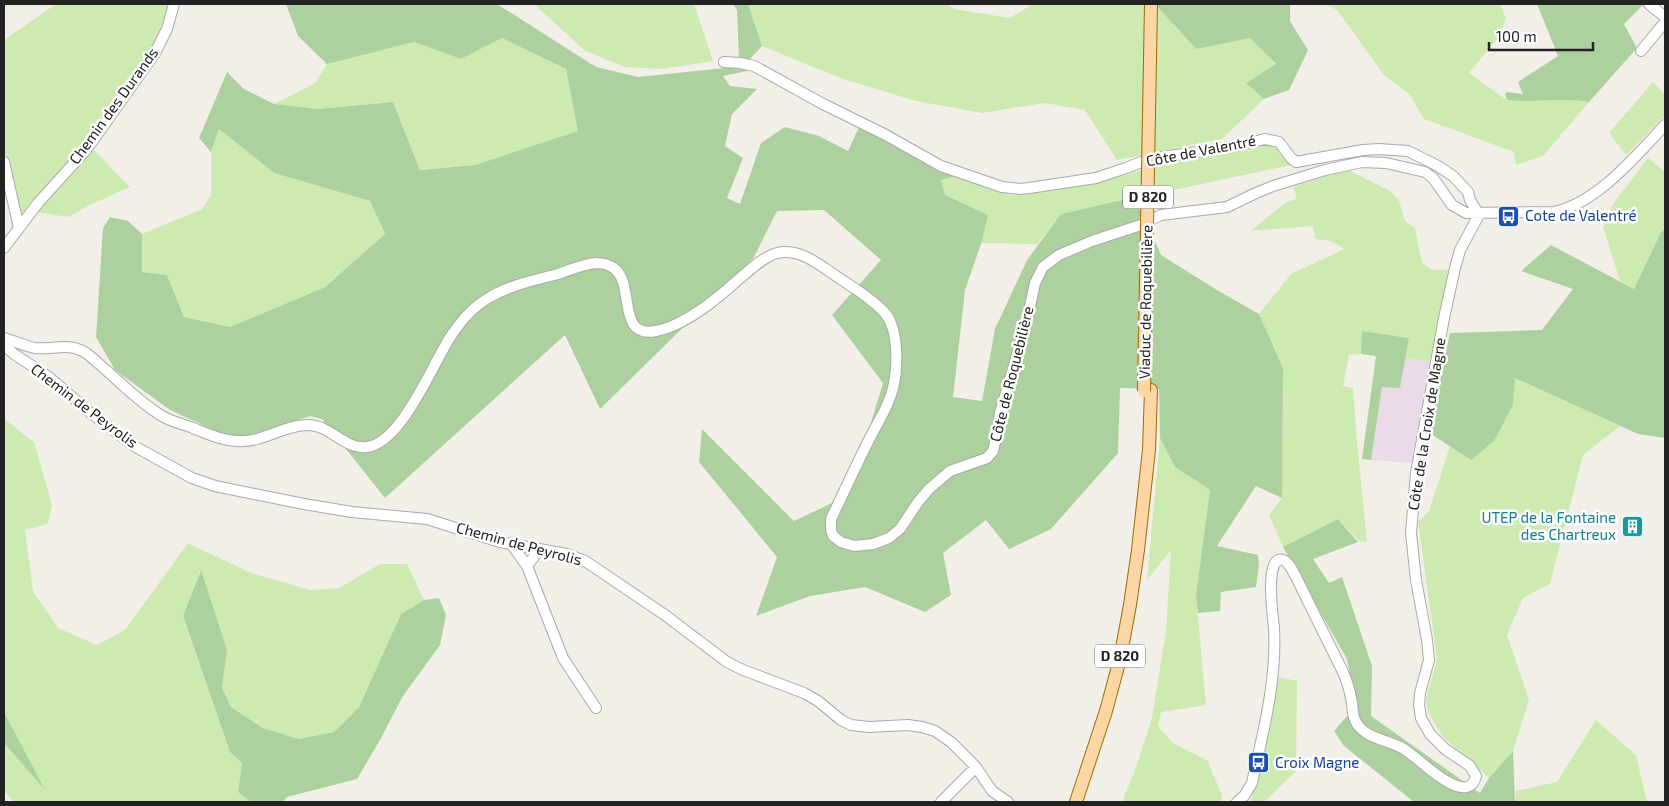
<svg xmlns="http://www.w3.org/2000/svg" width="1669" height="806" font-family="'Exo 2',sans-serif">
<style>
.industrial{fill:#ebdbe8}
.grass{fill:#cdebb0}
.forest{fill:#add19e}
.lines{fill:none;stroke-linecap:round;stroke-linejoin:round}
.minor-casing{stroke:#a9a9a9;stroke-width:12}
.major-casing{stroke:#a06b00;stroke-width:14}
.minor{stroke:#fff;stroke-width:10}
.major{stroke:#fcd6a4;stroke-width:12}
.major-bridge-casing{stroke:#a06b00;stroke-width:14;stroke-linecap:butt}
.major-bridge{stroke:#fcd6a4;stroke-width:12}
.labels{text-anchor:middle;stroke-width:5;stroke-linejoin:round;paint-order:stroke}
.shield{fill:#fff;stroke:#646464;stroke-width:1}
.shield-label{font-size:14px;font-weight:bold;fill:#222}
.street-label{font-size:15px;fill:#222;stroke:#fff}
.transit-label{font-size:15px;fill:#164399;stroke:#fff;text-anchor:start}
.culture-label{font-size:15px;fill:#0d838f;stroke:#fff;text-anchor:end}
</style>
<rect width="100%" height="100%" fill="#f2efe9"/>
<!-- industrial -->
<path class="industrial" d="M1405,358L1432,362L1413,463L1371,460L1382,387H1400Z"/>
<!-- grass -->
<path class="grass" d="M56,4H168L162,25L153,46L65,166L23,213L19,210L9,164L4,152V40Z
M534,4H694L713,61L662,69L624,67L584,50Z
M748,4H946L954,9L1010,18L1028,7V4H1155L1196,49L1250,37L1276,65L1246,83L1264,99L1222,139L1117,160L1085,110L1045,103L982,113L916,101L840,78L762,46Z
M1324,4H1500L1506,18L1501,34L1469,73L1507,100L1519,101L1571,100L1589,102L1543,156L1516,165L1514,152L1424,119L1409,94L1384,75L1337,10Z
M502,38L566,69L579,131L475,165L420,170L393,102L318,109L274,104L315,83L327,64L414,42L461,59Z
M1653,82L1665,95V116L1626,155L1609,133Z
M219,129L274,173L370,201L385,234L325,287L230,327L184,317L167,275L142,272V234L202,209L211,195V152Z
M1272,144L1279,149L1291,165L1062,214L1037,244L981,243L987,215L945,195L941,180L955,176L1010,195L1039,192L1107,180L1177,160Z
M93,149L130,187L88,206L68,217L36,212Z
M1648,158L1665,172V229L1661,232L1634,289L1620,281L1603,227L1613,204Z
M1346,169L1392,192L1399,201L1405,221L1415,228L1422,263L1432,270H1448L1432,362L1405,358L1409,338L1362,331L1361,354L1349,355L1343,386L1353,388L1357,442L1367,541L1360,542L1338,519L1283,547L1269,515L1282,498L1283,368L1259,314L1291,274L1344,249L1331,241L1315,239L1313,226L1250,231L1287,202L1297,199L1293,187Z
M1515,378L1620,426L1583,455L1550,584L1523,598L1507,635L1529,700L1513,751L1489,778L1443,737L1428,712L1426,700L1437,659L1418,522L1429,511L1450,446L1471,460L1513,405Z
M4,419L34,442L52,505L48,524L25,530L33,591L58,628L97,645L125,630L188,543L251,573L310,590L339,588L380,564H407L424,600L401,614L359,707L334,732L299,739L263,728L231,707L222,688L227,650L200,571L183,617L230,752L242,763L238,792L251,802H14L4,791V743L43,787L4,712Z
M1160,438L1175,467L1210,490L1196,595L1206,705L1161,712L1158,726L1173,743L1207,760L1222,795L1221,802H1122L1135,770L1152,718L1166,631L1171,550L1147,580Z
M1279,677L1297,681L1296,771L1264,802H1251V799L1260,774Z
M1596,720L1636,755L1647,802H1515L1516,791L1557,782Z"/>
<!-- forest -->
<path class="forest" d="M286,4H497L596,67L638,77L744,66L752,70L723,76L730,86L757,89L732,114L725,146L743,158L727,198L740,204L761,143L785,127L819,136L848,151L859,127L955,176L941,180L945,195L988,215L981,244L965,290L953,397L982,401L995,329L1027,260L1061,214L1136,197L1161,255L1217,290L1259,314L1283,368L1282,498L1256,486L1217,546L1258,555L1259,564L1256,587L1221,592L1220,611L1198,613L1196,595L1210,490L1175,467L1160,438L1159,389L1120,388L1118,453L1051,529L1009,549L986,520L943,553L951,595L925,612L865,587L810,596L756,616L777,557L699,462L702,429L794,521L849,495L883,383L832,315L881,260L824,210L777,211L753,259L600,409L565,335L385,498L322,419L310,416L245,437H229L170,410L115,370L96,337L103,228L110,217L128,221L142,234V272L167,275L184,317L230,327L325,287L385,234L370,201L274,173L219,129L211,152L199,138L227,72L244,89L274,104L318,109L393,102L420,170L475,165L578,131L566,69L502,38L461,59L414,42L327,64L298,36Z
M733,4H748L762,46L749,60L739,59L737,10Z
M1155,4H1290V21L1308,50L1289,90L1264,99L1246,83L1276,64L1250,38L1196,49Z
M1537,4H1644L1624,24L1637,48L1589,102C1562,98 1534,103 1507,100L1505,94L1507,92L1523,94L1518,82L1558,56Z
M1665,229V438L1638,434L1515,378L1513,405L1494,441L1471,460L1428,432L1450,333L1542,330L1573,289L1521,271L1551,245L1634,289L1661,232Z
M1362,331L1409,338L1400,388L1382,387L1371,460L1362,459L1376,356L1361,354Z
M1338,519L1358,542L1313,559L1329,583L1342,577L1372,666L1371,716L1480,793L1489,778L1513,751L1515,802H1414L1344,746L1334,731L1356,706L1347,659L1283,547Z
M201,570L227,650L222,688L231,707L263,728L299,739L334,732L359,707L401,614L424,600L439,598L446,615L440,645L403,696L381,738L357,779L287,797L283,802H251L238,792L242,763L230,752L183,616Z
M4,712L45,790L4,743Z"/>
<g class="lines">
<defs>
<path id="minor" d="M1649,4L1665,17
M1641,51L1665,22
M724,62L740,63L754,66L823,104L884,134L941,166L1002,187L1020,189L1029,188L1096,178L1126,168L1149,159L1231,147L1265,139L1279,142L1291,158L1296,162L1363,150L1379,149L1408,151L1438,166L1453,176L1468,192L1470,200L1478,213
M4,162L19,228
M4,248L38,203L86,150L94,139L155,53L167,29L174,4
M4,338C14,341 25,346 35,348C53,350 69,342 86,353C93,358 100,365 106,370C124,386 142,404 162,416C172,422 183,424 193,428C208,434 221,440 237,441C263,443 283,425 307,425C330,424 344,450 367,447C401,443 432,366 449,339C459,323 472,307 490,297C510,285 535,280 558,274C570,270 583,264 596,263C602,263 610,265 615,269C635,285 616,339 656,331C685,326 718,298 739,279C750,270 763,257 777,253C801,247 823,268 842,280C856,289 873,300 884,312C899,328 898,368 893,388C889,406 879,420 871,436C857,463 844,492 831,519V530L833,536L841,542L854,546L873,544L889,538L900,529L918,502L929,489L950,471L987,458L993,451L996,438L1000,413L1026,325L1035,283L1043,267L1059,255L1092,241L1141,225L1161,215L1227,207L1256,193L1273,186L1325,170L1362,162L1386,163L1425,172L1433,178L1452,205L1466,213L1553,212C1595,205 1636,156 1665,125
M4,338L7,348L14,354L49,377L87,410L134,446L192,478L215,486L304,504L352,512L427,519L500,542L567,554L585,561L665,615L727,662L743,670L804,693L818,701L841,720L851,725L869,727L908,725L922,727L935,731L951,742L976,767L992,791L1008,802
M512,545L527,566L563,658L596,708
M527,566L539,550
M941,802L976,767
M1237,802L1244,796L1252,783C1263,732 1277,681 1274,628C1273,618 1264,554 1283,560C1289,562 1292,570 1295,575L1342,670C1347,680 1350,691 1352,703C1353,711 1352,717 1357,724C1367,739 1389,740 1404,749C1408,752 1412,755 1416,758C1428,768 1469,806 1476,776L1470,766L1445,749L1430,734L1421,718L1419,705L1420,693L1429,660L1427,640L1416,580L1411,533L1416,473L1444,318L1455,268L1460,250L1480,213"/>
<path id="major" d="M1076,802L1106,711L1120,659L1130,605L1138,550L1149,450L1151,390"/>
</defs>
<!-- minor casing -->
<use href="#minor" class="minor-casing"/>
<!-- major casing -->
<use href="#major" class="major-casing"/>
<!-- minor -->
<use href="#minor" class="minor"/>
<!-- major -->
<use href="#major" class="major"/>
<defs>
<path id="major-bridge" d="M1144,391L1151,4"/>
</defs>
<!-- major-bridge casing -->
<use href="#major-bridge" class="major-bridge-casing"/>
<!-- major-bridge -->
<use href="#major-bridge" class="major-bridge"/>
</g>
<!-- icons -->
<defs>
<symbol id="bus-square" viewBox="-11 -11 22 22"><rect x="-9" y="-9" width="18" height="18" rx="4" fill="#1a4fb4" stroke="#fff"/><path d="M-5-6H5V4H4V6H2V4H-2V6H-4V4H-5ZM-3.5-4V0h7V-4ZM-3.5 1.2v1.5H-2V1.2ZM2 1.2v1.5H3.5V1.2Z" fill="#fff"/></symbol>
<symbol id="building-square" viewBox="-11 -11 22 22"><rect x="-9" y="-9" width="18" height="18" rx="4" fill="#0f9aa8" stroke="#fff"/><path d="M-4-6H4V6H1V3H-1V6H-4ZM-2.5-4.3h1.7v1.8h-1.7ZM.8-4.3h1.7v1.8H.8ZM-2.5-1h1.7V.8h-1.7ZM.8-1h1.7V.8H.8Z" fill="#fff"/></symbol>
</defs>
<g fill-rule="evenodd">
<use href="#bus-square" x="1496" y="204" width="25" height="25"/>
<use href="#building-square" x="1620" y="514" width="25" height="25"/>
<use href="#bus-square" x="1246" y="750" width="25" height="25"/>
</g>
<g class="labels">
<!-- shield labels -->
<g class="shield">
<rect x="1123" y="185.5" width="50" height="23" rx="4"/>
<rect x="1095" y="644.5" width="50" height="23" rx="4"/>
</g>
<g class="shield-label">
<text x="1148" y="202">D 820</text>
<text x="1120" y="661">D 820</text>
</g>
<!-- street labels -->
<g class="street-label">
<text transform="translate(114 106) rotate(-54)" y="5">Chemin des Durands</text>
<text transform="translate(1201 151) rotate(-11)" y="5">Côte de Valentré</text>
<text transform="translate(1146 302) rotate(-89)" y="5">Viaduc de Roquebilière</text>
<text transform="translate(1012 374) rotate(-76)" y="5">Côte de Roquebilière</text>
<text transform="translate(84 406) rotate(37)" y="5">Chemin de Peyrolis</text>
<text transform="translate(1427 424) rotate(-81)" y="5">Côte de la Croix de Magne</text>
<text transform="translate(519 544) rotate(15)" y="5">Chemin de Peyrolis</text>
</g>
<!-- transit labels -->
<g class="transit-label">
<text x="1525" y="221">Cote de Valentré</text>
<text x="1275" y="768">Croix Magne</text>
</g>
<!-- culture labels -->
<g class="culture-label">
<text x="1616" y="523">UTEP de la Fontaine<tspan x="1616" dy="17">des Chartreux</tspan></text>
</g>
</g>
<!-- border -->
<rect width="1669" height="806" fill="none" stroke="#222222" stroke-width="10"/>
<!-- scale -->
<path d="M1489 42v8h104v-8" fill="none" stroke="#222222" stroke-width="2.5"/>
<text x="1496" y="42" font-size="15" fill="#222222" stroke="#ffffff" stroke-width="4" paint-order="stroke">100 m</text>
</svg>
